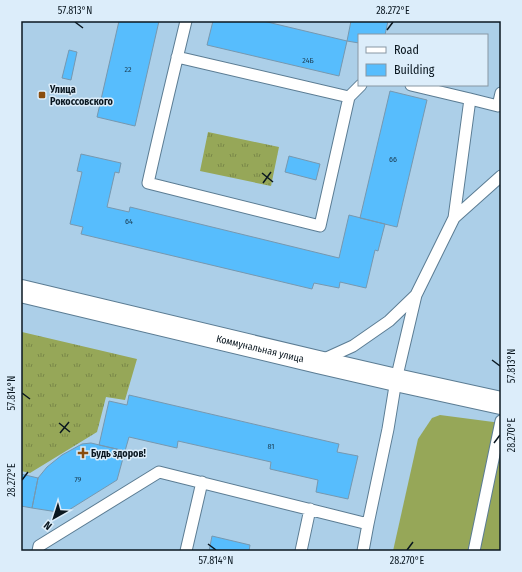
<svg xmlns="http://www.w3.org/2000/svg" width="522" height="572" font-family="'Fira Sans Condensed',sans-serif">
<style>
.grass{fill:url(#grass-tufts)}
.garden{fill:#96a758}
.building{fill:#57bdfd;stroke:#7698b0}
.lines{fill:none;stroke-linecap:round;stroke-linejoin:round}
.service-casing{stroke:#5b7c93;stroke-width:13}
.minor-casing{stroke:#5b7c93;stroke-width:24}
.service{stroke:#fff;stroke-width:11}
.minor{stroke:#fff;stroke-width:22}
.ticks{fill:none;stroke:#0a1720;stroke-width:1.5}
.poi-dot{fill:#8a4d0e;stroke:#dcedfa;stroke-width:1.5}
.labels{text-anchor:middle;stroke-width:3;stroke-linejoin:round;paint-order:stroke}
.number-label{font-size:8px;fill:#1d4057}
.poi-label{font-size:10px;font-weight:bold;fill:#0a1720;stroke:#dcedfa;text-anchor:start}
.street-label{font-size:10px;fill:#0a1720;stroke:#dcedfa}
.neatline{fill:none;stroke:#0a1720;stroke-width:1.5}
.ticks-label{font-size:10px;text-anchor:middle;fill:#0a1720}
</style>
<defs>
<pattern id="grass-tufts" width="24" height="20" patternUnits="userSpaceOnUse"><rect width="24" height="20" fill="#96a758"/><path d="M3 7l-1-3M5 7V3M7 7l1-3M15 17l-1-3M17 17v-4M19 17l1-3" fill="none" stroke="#798748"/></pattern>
</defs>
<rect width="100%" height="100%" fill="#accfe8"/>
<!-- grass -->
<path class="grass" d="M208,132L279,147L271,186L200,171Z
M22,332L137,359L125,400L106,397L97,432L30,473L21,471Z"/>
<!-- garden -->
<path class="garden" d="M440,415L501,423V551H393L418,439L432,418Z"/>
<!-- building -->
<path class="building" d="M119,21H159L135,126L97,117Z
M213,21H263L347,41L339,76L207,45Z
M351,21H388L385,35H359V43L347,41Z
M69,50L77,52L71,80L62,78Z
M390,91L427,100L397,227L360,218Z
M81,154L121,163L119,173L115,172L107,207L129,212L130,207L339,258L349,215L385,224L378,251L375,250L366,288L340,282L339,288L314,283L312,289L81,234L83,227L70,224L82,172L77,171Z
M289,156L320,164L316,180L285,172Z
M129,395L339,444L337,452L358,456L348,499L316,492L318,480L270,469L271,462L178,441L177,448L129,437L125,451L99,445L109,401L127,405Z
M91,443L125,451L117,480L64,513L32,508L38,478L47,467L62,455L82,444Z
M21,474L38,478L32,508L21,506Z
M212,536L250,545L249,551H209Z"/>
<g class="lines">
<defs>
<path id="service" d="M177,57L349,97L320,226L148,183C160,129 173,75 186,21
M411,85L470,99
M349,97L361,85
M454,218L470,99L498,106L501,93
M320,361L353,346L389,321L416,295
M38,551L39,546L159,472L368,524L388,429L396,380L416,295L454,218L501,176
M186,551L202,482
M301,551L310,509
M363,551L368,524
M474,551L501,421"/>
<g id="minor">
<path id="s1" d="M21,291L318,362L396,380L501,403"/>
</g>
</defs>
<!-- service casing -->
<use href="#service" class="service-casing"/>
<!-- minor casing -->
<use href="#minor" class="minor-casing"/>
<!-- service -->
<use href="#service" class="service"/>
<!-- minor -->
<use href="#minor" class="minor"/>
</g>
<!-- ticks -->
<path class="ticks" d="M75,22L83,28M387,30L393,22M262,173L273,182M263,183L271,172M492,360L500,366M22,393L30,399M59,423L70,432M60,433L69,422M494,443L500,435M22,480L28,472M208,544L216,550M407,550L413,542"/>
<!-- markers -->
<g class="poi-dot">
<rect x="38" y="91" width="8" height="8" rx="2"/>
<path d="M81 447h4v4h4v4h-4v4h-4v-4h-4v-4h4z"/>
</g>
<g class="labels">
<!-- number labels -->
<g class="number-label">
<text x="308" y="63">24Б</text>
<text x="128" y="72">22</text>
<text x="393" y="162">66</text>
<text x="129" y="224">64</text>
<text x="271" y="449">81</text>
<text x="78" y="482">79</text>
</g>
<!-- poi labels -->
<g class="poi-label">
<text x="50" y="93">Улица<tspan x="50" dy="12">Рокоссовского</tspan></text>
<text x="91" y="457">Будь здоров!</text>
</g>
<!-- street labels -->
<g class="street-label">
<text dy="4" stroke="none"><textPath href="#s1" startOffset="246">Коммунальная улица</textPath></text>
</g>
</g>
<!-- border -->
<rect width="522" height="572" fill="none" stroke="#dcedfa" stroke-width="44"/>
<!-- legend -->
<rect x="358" y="34" width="130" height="52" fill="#dcedfa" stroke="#8897a3"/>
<rect x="366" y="47" width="20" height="6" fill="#ffffff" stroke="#8897a3"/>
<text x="394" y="54" font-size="12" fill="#0a1720">Road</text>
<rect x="366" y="64" width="20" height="12" fill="#57bdfd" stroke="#8897a3"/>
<text x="394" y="74" font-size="12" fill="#0a1720">Building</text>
<!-- north arrow -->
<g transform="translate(54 518) rotate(219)" stroke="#dcedfa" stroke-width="3" paint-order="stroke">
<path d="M0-3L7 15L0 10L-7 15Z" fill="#0a1720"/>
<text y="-6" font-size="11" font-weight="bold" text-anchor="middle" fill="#0a1720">N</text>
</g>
<rect x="22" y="22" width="478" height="528" class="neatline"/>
<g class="ticks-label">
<text x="75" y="14">57.813°N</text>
<text x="393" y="14">28.272°E</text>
<text transform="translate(511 366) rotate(-90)" y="4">57.813°N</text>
<text transform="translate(11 393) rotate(-90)" y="4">57.814°N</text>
<text transform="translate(511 435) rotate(-90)" y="4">28.270°E</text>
<text transform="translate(11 480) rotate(-90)" y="4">28.272°E</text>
<text x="216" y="564">57.814°N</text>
<text x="407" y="564">28.270°E</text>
</g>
</svg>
